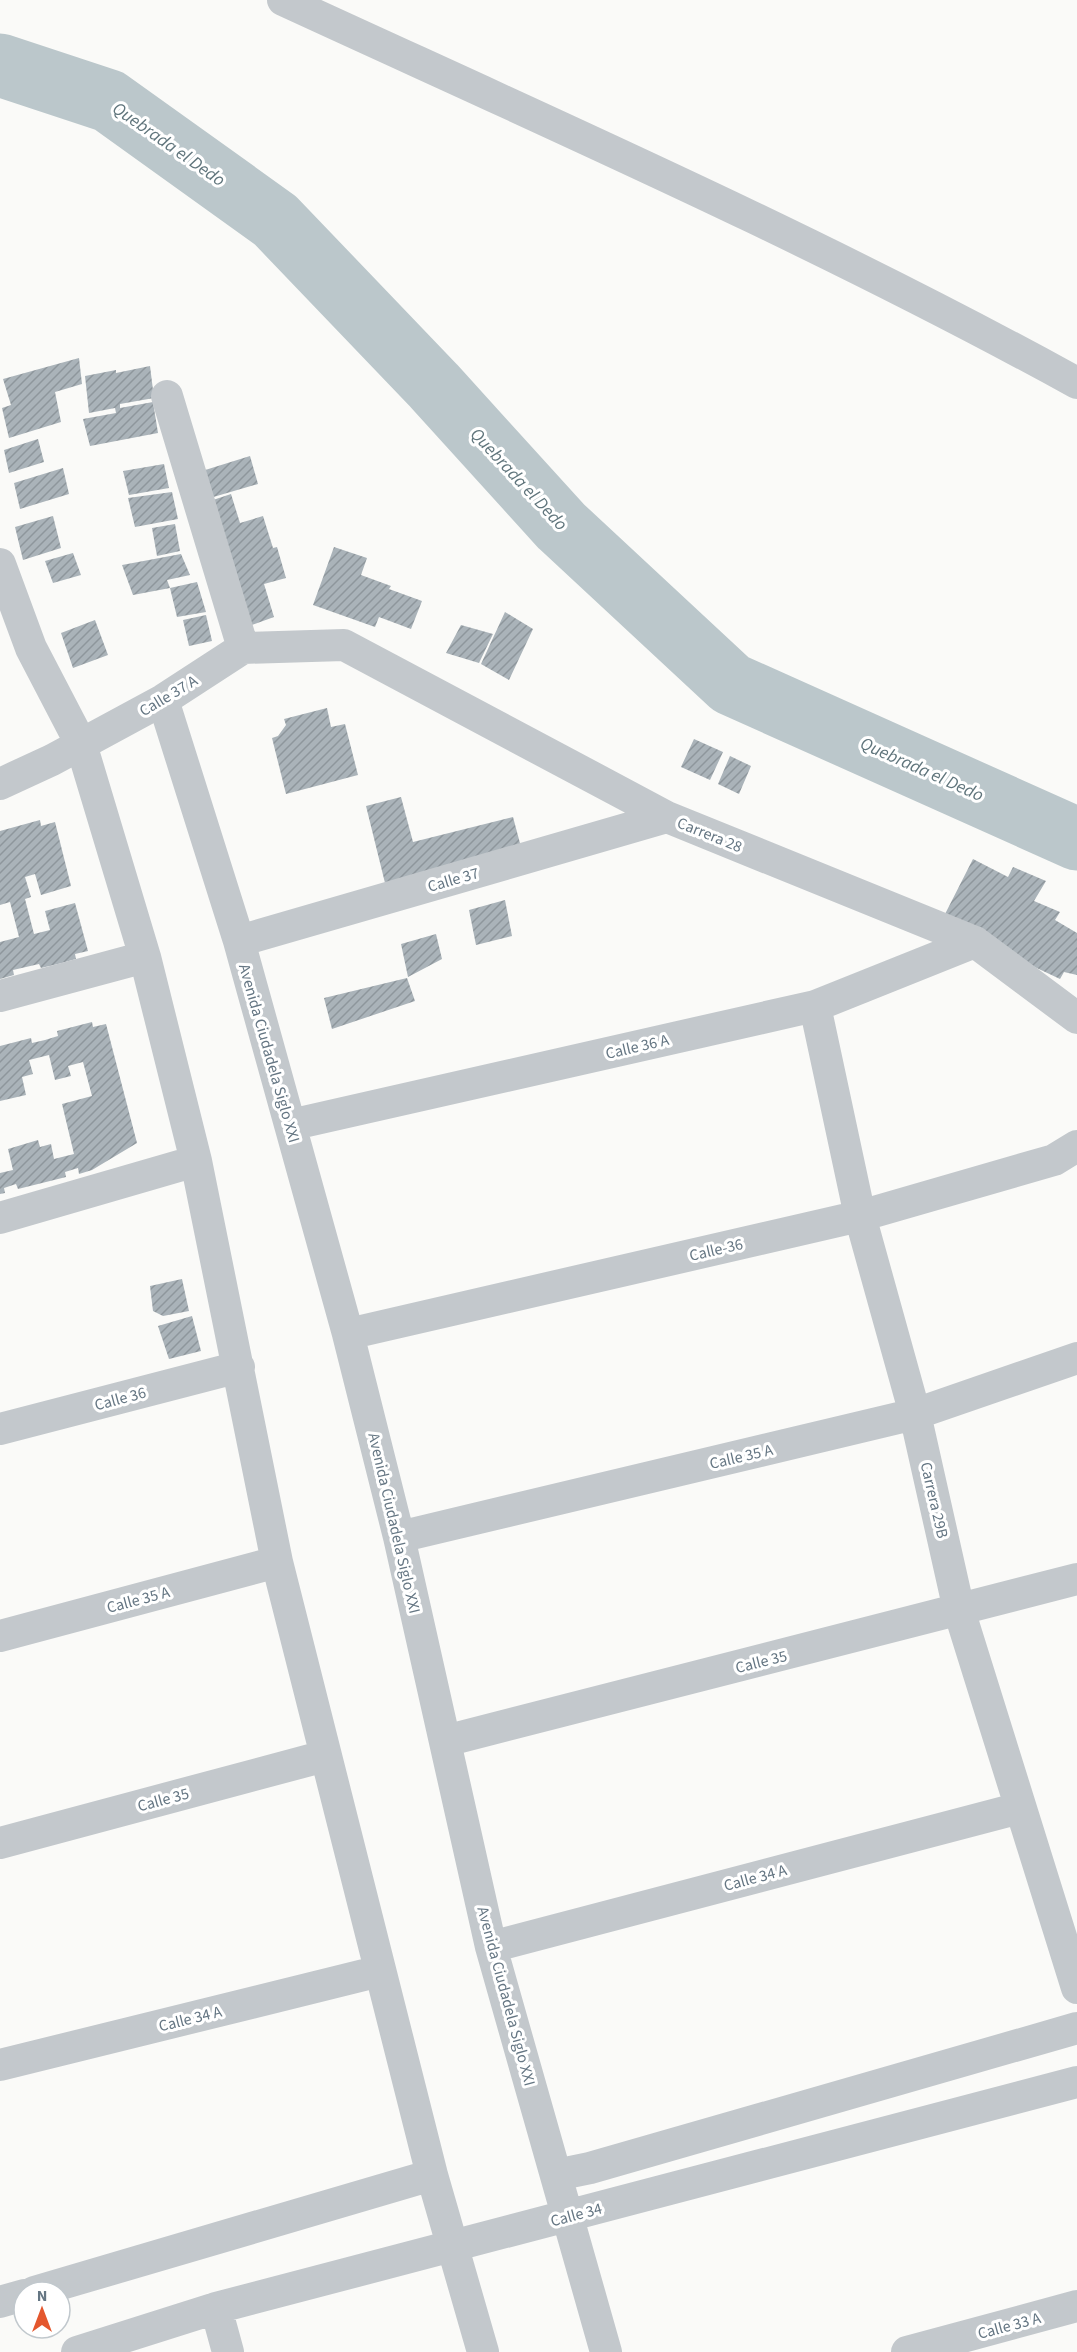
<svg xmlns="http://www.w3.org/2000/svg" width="1077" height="2352" font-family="'Source Sans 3',sans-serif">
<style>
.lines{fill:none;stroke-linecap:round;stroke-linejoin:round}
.river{stroke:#bbc7cb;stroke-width:63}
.building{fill:url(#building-hatch)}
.minor{stroke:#c3c8cc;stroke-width:32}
.labels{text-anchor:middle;stroke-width:6;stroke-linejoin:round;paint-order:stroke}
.street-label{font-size:16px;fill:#657683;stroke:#fff}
.water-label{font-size:18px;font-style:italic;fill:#60757c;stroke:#fff}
</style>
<defs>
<pattern id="building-hatch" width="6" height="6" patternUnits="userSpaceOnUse" patternTransform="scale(1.5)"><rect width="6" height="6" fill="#aab3b9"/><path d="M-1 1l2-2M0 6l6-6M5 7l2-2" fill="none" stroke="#8e969c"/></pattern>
</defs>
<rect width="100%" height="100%" fill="#fafaf8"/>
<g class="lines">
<!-- river -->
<path class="river" d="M0,65L109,101L275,220L434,386L561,526L731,684L1077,839"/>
</g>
<!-- building -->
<path class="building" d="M79,358L82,384L55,392L61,422L9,438L2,408L11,405L3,379Z
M150,366L154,398L120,404V408L153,402L158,433L90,446L83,419L116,413L115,408L89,413L85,376L116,370V373Z
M38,439L44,462L9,473L4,450Z
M250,456L258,484L210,498L202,471Z
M164,464L169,488L129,495L123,471Z
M63,468L69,494L20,509L14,483Z
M172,492L178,519L135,527L128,498Z
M231,494L240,523L263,516L273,548L277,547L286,578L264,584L274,617L249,626L210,501Z
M53,516L61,548L23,560L15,527Z
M175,524L180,551L157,556L152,528Z
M334,547L367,558L361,575L391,586L389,589L422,601L411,629L379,617L375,627L313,605Z
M73,553L81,575L53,583L45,561Z
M181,554L190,575L167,580L170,588L133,595L122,565Z
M197,582L206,612L177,617L170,588Z
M505,612L533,629L509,680L481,664Z
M206,615L212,641L189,646L183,620Z
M95,620L108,655L73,668L61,633Z
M461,625L493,634L479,663L446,653Z
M327,708L331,727L345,724L358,775L286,794L272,738L278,736L286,725L284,719Z
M694,739L723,752L710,780L681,767Z
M730,756L751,766L739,794L718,784Z
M401,797L413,842L513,817L521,847L385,883L366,806Z
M40,820L41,826L55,822L71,886L41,895L35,874L25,877L31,897L25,899L34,934L50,930L45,911L75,903L88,951L75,954L76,959L58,964L41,968L39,964L13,970L14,975L0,979V942L19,937L10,902L0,905V831Z
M973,859L1008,877L1013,867L1046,881L1034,901L1060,912L1055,920L1077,933V975L1064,972L1060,979L1005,953L942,920Z
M505,900L512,936L476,945L469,910Z
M436,934L442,959L408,977L401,944Z
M407,978L415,1001L332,1029L324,998Z
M92,1022L93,1027L106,1024L137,1143L92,1170L79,1174L78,1168L65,1172L66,1177L18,1189L16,1184L4,1188L5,1193L0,1194V1173L13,1170L8,1149L38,1140L40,1147L51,1144L54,1159L74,1154L62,1104L92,1096L83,1062L68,1066L71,1076L55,1080L49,1055L29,1060L33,1074L22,1077L26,1095L0,1101V1046L31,1038L32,1043L45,1040L58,1036L57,1031Z
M182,1279L189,1311L163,1316L153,1311L150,1286Z
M192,1316L201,1351L169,1359L158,1326Z"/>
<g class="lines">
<!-- minor -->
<path class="minor" d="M283,0C550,123 819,241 1077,383
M167,396L243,648
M0,564L31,648L81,744L145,957L196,1161L277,1562L432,2175L483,2352
M163,700L239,941L348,1334L399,1537L491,1947L606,2352
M0,784L52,760L163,700L243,648L344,645L667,817L975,942L1077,1018
M239,941L667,817
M0,996L145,957
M815,1006L860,1216L915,1414L959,1610L1077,1988
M290,1125L815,1006L975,942
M0,1218L196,1161
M348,1334L860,1216L1054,1160L1077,1146
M0,1429L239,1367
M399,1537L915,1414L1077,1358
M0,1636L277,1562
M445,1741L1077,1579
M0,1843L325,1756
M491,1947L1020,1808
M0,2065L380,1971
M556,2175L590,2168L1077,2028
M34,2292L432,2175
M0,2302L24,2295
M216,2308L228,2352
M77,2352L216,2308L1077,2082
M907,2352L1077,2306"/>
</g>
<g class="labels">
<!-- street labels -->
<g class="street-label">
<text transform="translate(168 695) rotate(-31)" y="6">Calle 37 A</text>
<text transform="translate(710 834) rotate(22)" y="6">Carrera 28</text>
<text transform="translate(453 879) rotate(-16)" y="6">Calle 37</text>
<text transform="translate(637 1046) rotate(-13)" y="6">Calle 36 A</text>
<text transform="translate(270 1053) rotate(74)" y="6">Avenida Ciudadela Siglo XXI</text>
<text transform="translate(716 1249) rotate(-13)" y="6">Calle-36</text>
<text transform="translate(120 1398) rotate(-15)" y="6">Calle 36</text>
<text transform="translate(741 1456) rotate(-13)" y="6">Calle 35 A</text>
<text transform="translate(935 1500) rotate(77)" y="6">Carrera 29B</text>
<text transform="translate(395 1523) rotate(77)" y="6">Avenida Ciudadela Siglo XXI</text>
<text transform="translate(138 1599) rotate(-15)" y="6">Calle 35 A</text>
<text transform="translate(761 1661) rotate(-14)" y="6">Calle 35</text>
<text transform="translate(163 1799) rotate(-15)" y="6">Calle 35</text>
<text transform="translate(755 1877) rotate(-15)" y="6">Calle 34 A</text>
<text transform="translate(507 1996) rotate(75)" y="6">Avenida Ciudadela Siglo XXI</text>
<text transform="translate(190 2018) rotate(-14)" y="6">Calle 34 A</text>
<text transform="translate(576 2214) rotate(-15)" y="6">Calle 34</text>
<text transform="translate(1009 2325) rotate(-15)" y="6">Calle 33 A</text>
</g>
<!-- water labels -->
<g class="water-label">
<text transform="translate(169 144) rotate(35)" y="6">Quebrada el Dedo</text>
<text transform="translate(519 479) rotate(47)" y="6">Quebrada el Dedo</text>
<text transform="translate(922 769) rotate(24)" y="6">Quebrada el Dedo</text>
</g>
</g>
<!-- north arrow -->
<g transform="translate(42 2310)"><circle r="28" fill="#ffffff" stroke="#c1c8cd" stroke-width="1.5"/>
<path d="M0-4.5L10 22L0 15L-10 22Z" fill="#e4572e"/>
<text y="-9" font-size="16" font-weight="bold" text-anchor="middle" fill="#657683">N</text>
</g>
</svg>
